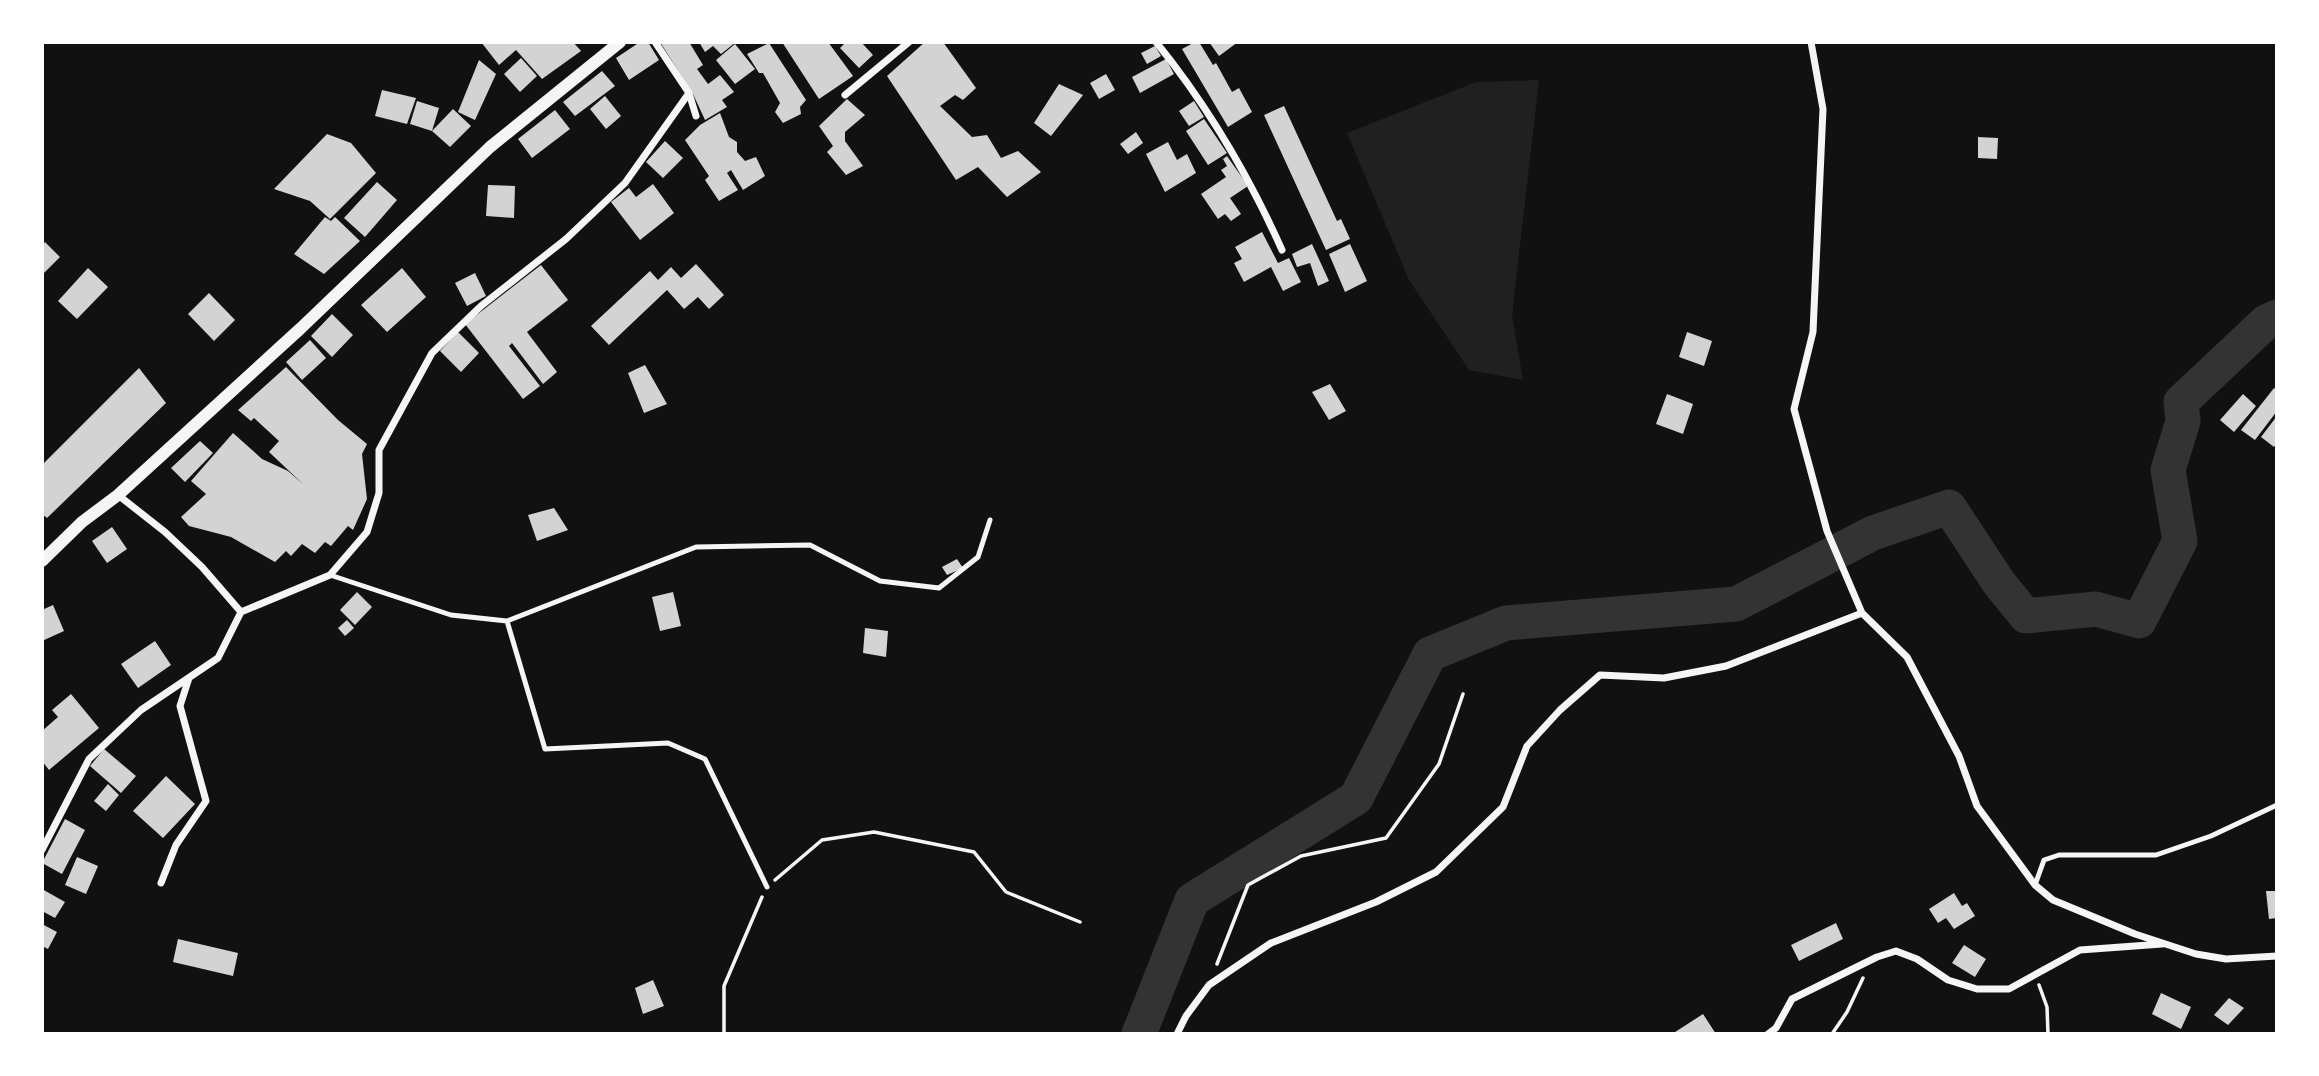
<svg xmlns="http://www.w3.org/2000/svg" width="2319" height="1076" font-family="Rubik,sans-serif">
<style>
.green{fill:#202020}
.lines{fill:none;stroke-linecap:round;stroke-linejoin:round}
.river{stroke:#333;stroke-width:35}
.building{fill:#d3d3d3}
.path{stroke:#f5f5f5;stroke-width:3.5}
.service{stroke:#f5f5f5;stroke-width:5}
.minor{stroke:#f5f5f5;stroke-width:7}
.tertiary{stroke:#f5f5f5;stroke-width:12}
</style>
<rect width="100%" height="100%" fill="#111"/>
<!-- green -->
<path class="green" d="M1539,80L1512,315L1523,380L1469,370L1409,280L1347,133L1476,82Z"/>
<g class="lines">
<!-- river -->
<path class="river" d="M1139,1034L1192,900L1356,798L1430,654L1506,623L1736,604L1873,533L1949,507L1999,583L2026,616L2096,609L2139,621L2180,541L2168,470L2183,421L2181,402L2266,322L2277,317"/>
</g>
<!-- building -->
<path class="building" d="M481,42H573L581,51L542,79L516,50L499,65Z
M640,42H648L659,60L629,80L616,58Z
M660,42H689L703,65L697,69L708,84L720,75L734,92L722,100L727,107L705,120L693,94Z
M699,42H736L721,54L713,46L705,52Z
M782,42H828L853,76L819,99Z
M846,42H861L873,55L859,68L840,48Z
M925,42H943L976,88L963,100L955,95L940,106L972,137L987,135L1001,158L1018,151L1041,172L1007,197L978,167L956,180L887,76Z
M1195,42H1199L1213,65L1216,63L1232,92L1239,88L1252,112L1228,127L1182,49Z
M1209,42H1238L1219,56Z
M769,43L806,100L800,107L801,114L783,123L775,112L780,103L763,73H759L747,54Z
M735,44L755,69L735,84L716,60Z
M1155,46L1161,56L1147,64L1141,53Z
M521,58L537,76L520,92L504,74Z
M1166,59L1174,74L1140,93L1132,77Z
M479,60L496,74L475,120L458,112Z
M602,71L615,86L575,116L563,102Z
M1106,74L1115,90L1099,99L1090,83Z
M1059,84L1083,95L1051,136L1034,123Z
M382,90L416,98L407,124L375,116Z
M605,96L621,116L606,129L590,109Z
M847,99L865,115L845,132V141L863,166L846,175L827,152L833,146L819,126Z
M417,101L439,108L432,131L410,124Z
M1194,101L1204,117L1189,126L1179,111Z
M1284,106L1337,221L1341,219L1350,239L1326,250L1264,115Z
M453,109L471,126L450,147L432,131Z
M555,110L570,129L532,158L518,139Z
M720,113L729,137L737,142V152L745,161L756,157L765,176L743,190L731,170L727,173L738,190L719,201L705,180L709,176L685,140L700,125Z
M1204,119L1227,153L1208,165L1186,131Z
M1136,132L1143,143L1128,154L1120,144Z
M327,134L351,143L376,173L330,219L310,201L274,189Z
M1978,137L1998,138L1997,159L1978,158Z
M665,141L683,158L663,178L646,162Z
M1168,142L1177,160L1187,154L1196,173L1165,192L1146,154Z
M1227,156L1248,186L1230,198L1241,214L1231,221L1225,214L1218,219L1201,194L1226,177L1221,170L1227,166L1223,159Z
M377,182L397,200L365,237L344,218Z
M653,184L674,213L640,240L611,202L629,188L636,197Z
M488,185L515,186L514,218L486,216Z
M325,217L331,221L335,217L360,241L324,274L294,254Z
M1262,232L1278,263L1289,258L1301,282L1283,291L1271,267L1244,282L1234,263L1242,259L1235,247Z
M45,242L60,257L42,275V245Z
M1312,244L1329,281L1318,286L1310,263L1297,267L1292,254Z
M1350,244L1367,281L1345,292L1329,254Z
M696,264L724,295L709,309L698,297L684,309L667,290L609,345L591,326L650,271L658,280L671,267L681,278Z
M541,265L568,300L527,332L557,372L543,384L512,343L509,346L540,386L523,399L465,324Z
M88,268L108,287L77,319L58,301Z
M402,268L426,297L387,332L361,305Z
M475,273L486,296L467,306L455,283Z
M209,293L235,320L214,341L188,314Z
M332,314L353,335L332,357L311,336Z
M458,332L479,353L461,372L440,351Z
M1687,332L1712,341L1704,366L1679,357Z
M310,340L326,358L302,380L286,362Z
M645,365L667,404L644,413L628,373Z
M286,367L338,420L367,444L362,454L367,499L353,530L348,526L331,546L325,542L315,553L302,544L291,556L286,551L275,562L231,537L189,526L181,517L206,494L191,481L233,433L262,459L288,471L304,485L269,452L279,441L254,418L251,421L238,410Z
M139,368L166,403L47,518L42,514V465Z
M1330,384L1346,411L1329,420L1312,392Z
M2274,388L2277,390V411L2255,440L2241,430Z
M1667,394L1693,404L1683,434L1656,424Z
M2243,394L2256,406L2234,432L2220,420Z
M2277,416V442L2274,447L2261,437Z
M200,441L213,453L185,482L171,468Z
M554,508L568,530L537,541L528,515Z
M112,527L127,549L107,563L92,541Z
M957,559L963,568L947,575L942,567Z
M357,592L372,607L355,625L340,610Z
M673,592L681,626L660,631L652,597Z
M53,605L64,631L42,641V610Z
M347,620L354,628L345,636L338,628Z
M865,628L888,631L886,657L863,653Z
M155,641L171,665L138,688L121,664Z
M71,694L99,728L49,770L42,761V731L58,717L52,710Z
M104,749L136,776L121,793L90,766Z
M166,776L195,804L163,838L133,811Z
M108,784L119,795L106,811L94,801Z
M65,819L85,830L62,874L42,863Z
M77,857L98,866L86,894L65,885Z
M42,889L65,902L55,918L42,911Z
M2266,891H2277V918L2269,919Z
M1954,893L1962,906L1967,903L1975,916L1954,929L1946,918L1938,923L1929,909Z
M1836,923L1843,939L1799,961L1791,945Z
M42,924L57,932L48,949L42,946Z
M178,939L238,953L233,976L173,962Z
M1964,945L1986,959L1975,977L1952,963Z
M653,980L664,1006L643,1014L635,988Z
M2161,993L2191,1007L2181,1029L2152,1014Z
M2229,998L2244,1008L2228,1025L2214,1015Z
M1703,1014L1716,1034H1672Z"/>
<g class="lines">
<!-- path -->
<path class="path" d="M775,880L822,840L874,832L974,852L1006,892L1080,922
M1217,964L1248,885L1301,856L1386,838L1439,764L1463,694
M2039,985L2047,1007L2048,1034
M724,1034V986L762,897
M1832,1034L1847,1012L1863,978"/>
<!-- service -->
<path class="service" d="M330,575L451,615L507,621L696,547L810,545L880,581L939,588L978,557L990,520
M507,621L545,749L668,743L705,759L767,887
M2035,885L2044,860L2059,855H2156L2211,836L2277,805"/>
<!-- minor -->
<path class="minor" d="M655,42L689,93L696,116
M1156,42C1207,105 1249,176 1282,250
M1811,42L1823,109L1813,332L1794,409L1827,531L1862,613L1907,657L1959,756L1977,806L2035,885L2053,900L2135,934L2196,954L2226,959L2277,956
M845,95L909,42
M118,495L165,532L202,567L241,612
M42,850L89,759L141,710L218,658L241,612L330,575L367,532L379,493V450L432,353L481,306L566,239L625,183L689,93
M161,883L176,845L206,801L180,706L189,678
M1177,1034L1186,1016L1209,985L1271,943L1376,902L1436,872L1503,807L1527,746L1560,710L1600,675L1664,678L1726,666L1862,613
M1768,1034L1776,1028L1792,999L1877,957L1896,951L1917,959L1948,980L1977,989H2009L2080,950L2162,944"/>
<!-- tertiary -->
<path class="tertiary" d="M42,561L82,522L118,495L301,328L490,147L620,42"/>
</g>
<!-- border -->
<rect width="2319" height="1076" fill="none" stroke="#ffffff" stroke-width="88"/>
</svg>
